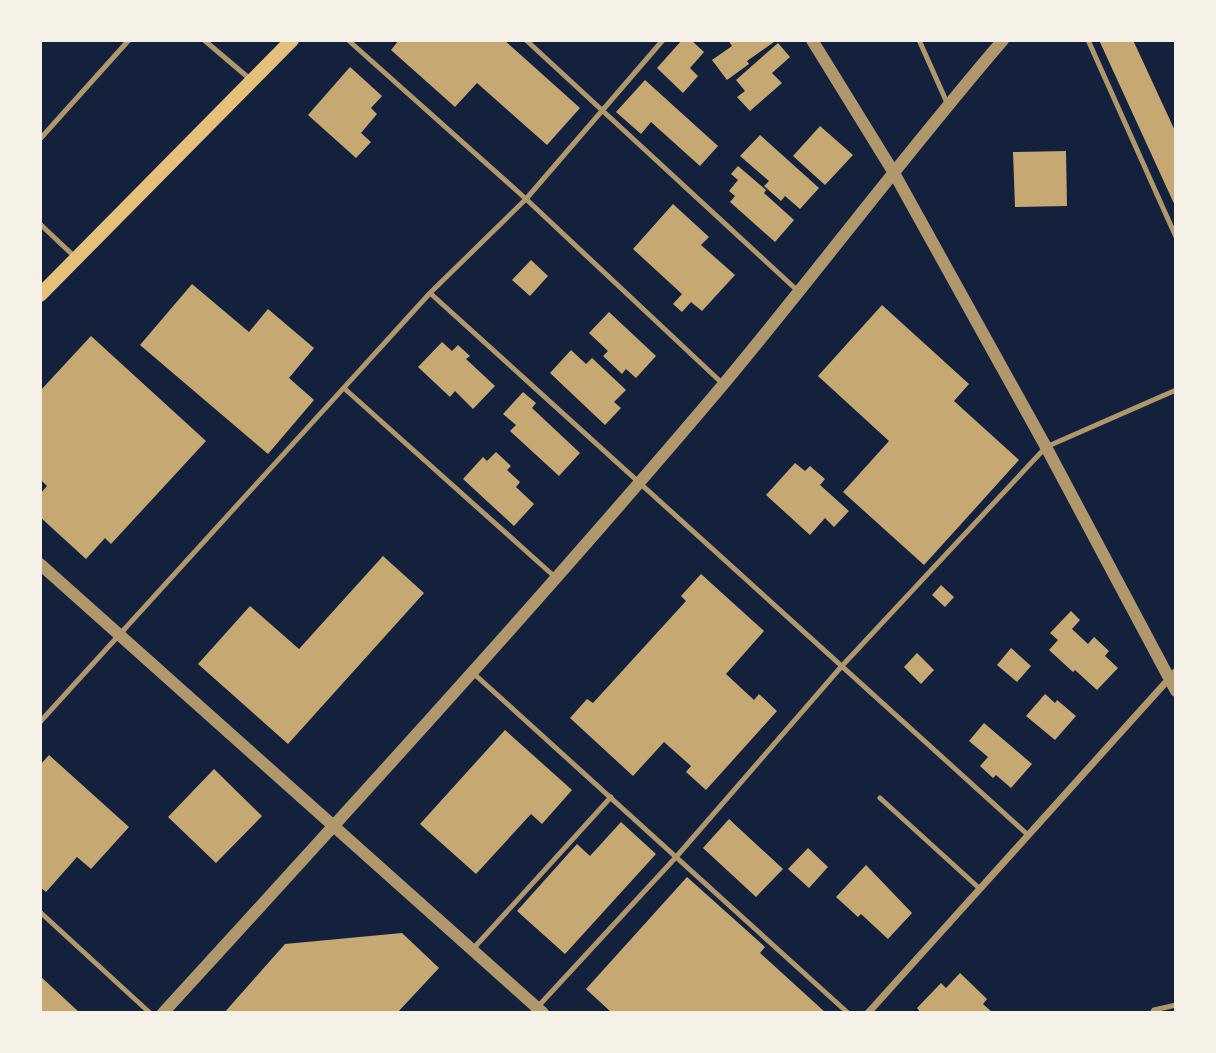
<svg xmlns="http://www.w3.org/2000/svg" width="1216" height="1053" font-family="'Source Sans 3',sans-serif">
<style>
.building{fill:#c6a872}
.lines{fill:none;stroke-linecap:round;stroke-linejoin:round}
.service{stroke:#b1986c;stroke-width:5}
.minor{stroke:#b1986c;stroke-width:7}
.tertiary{stroke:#b1986c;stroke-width:12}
.secondary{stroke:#e5c07b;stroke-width:14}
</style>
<rect width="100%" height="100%" fill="#14213d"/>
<!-- building -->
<path class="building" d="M399,40H504L580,108L547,145L477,83L455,107L391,50Z
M682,40H691L704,52L690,68L698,76L683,93L657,68Z
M728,40H773L774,42L747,61L749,64L727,80L712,60L732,46Z
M1099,40H1133L1176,133V208Z
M778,43L790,57L772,73L782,83L750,111L737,97L745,91L736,80Z
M350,67L382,96L371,108L377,114L361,133L371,142L356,158L308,115Z
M645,80L718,146L700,166L651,122L641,134L616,112Z
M820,126L853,155L825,185L793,156Z
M760,135L819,188L800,209L785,196L781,201L764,186L769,181L740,156Z
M1066,151L1067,206L1015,207L1013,152Z
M738,166L766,190L764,193L794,220L775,242L730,202L735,196L729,191L738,180L731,174Z
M673,204L709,237L701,245L735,275L702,311L691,302L682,312L673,304L682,294L633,249Z
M531,260L548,276L530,296L512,280Z
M192,284L249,332L268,309L314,348L289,378L314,400L268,454L140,345Z
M882,305L969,384L954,401L1019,460L924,565L843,492L889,441L818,376Z
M609,312L656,356L636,378L626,369L622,374L603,356L608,351L589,333Z
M91,336L206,441L111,544L105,538L86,559L40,517V494L47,486L40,479V391Z
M442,342L452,351L458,345L470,356L466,359L495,386L473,409L455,391L450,397L418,367Z
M571,350L586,364L592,358L626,390L614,402L621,408L605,425L550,373Z
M523,392L536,403L532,408L580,453L559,476L510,431L516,425L503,414Z
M496,452L511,466L507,470L520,482L516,487L534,504L514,526L463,479L483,457L487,461Z
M795,463L805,471L810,466L825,479L820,485L849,511L834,527L825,518L810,535L766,495Z
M383,556L424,593L288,744L198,664L250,606L299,649Z
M701,574L764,631L726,674L754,700L759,694L777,711L706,790L686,772L691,766L664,742L633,776L570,718L587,699L593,703L686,601L681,596Z
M941,585L954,597L945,607L932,595Z
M1071,611L1080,620L1072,629L1088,644L1094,637L1109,651L1105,656L1118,668L1097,690L1075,670L1073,672L1049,650L1058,640L1050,633Z
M1011,648L1031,666L1017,682L997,665Z
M917,653L934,670L921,684L904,667Z
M1045,694L1055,703L1057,700L1076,716L1055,740L1026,716Z
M984,723L1032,764L1011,788L996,775L993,778L980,766L988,757L969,741Z
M505,730L572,790L542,824L531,814L476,874L420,824Z
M49,755L129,827L91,869L77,857L46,892L40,887V765Z
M214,769L262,816L216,863L168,817Z
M729,819L783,869L756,897L703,848Z
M621,822L656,854L565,954L517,911L577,844L590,856Z
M808,848L828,867L809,888L788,869Z
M866,865L912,913L888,939L861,914L858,917L836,897Z
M687,877L765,947L760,953L826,1013H612L586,989Z
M402,933L439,968L397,1013H224L285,944Z
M960,973L987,999L983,1004L993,1013H921L917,1008L941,983L946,988Z
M40,976L80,1013H40Z"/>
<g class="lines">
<!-- service -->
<path class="service" d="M204,40L250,79
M348,40L526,199L723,384
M526,40L799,292
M919,40L948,105
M1088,40L1176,237
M40,139L129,40
M40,224L76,258
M430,293L1027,834
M345,389L555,577
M472,672L848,1013
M40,722L430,293L526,199L663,40
M880,798L979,888
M40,912L150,1013
M472,950L611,797
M532,1013L677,856L841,667L1046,447L1176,390
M1152,1013L1154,1010L1176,1005"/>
<!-- minor -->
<path class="minor" d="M868,1013L1176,671"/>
<!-- tertiary -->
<path class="tertiary" d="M812,40L894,173L1046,447L1176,691
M40,564L543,1013
M163,1013C352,806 541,600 722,386C817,272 906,153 1003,40"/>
<!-- secondary -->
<path class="secondary" d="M40,295L292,40"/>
</g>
<!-- border -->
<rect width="1216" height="1053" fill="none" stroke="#f6f1e7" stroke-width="84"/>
</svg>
